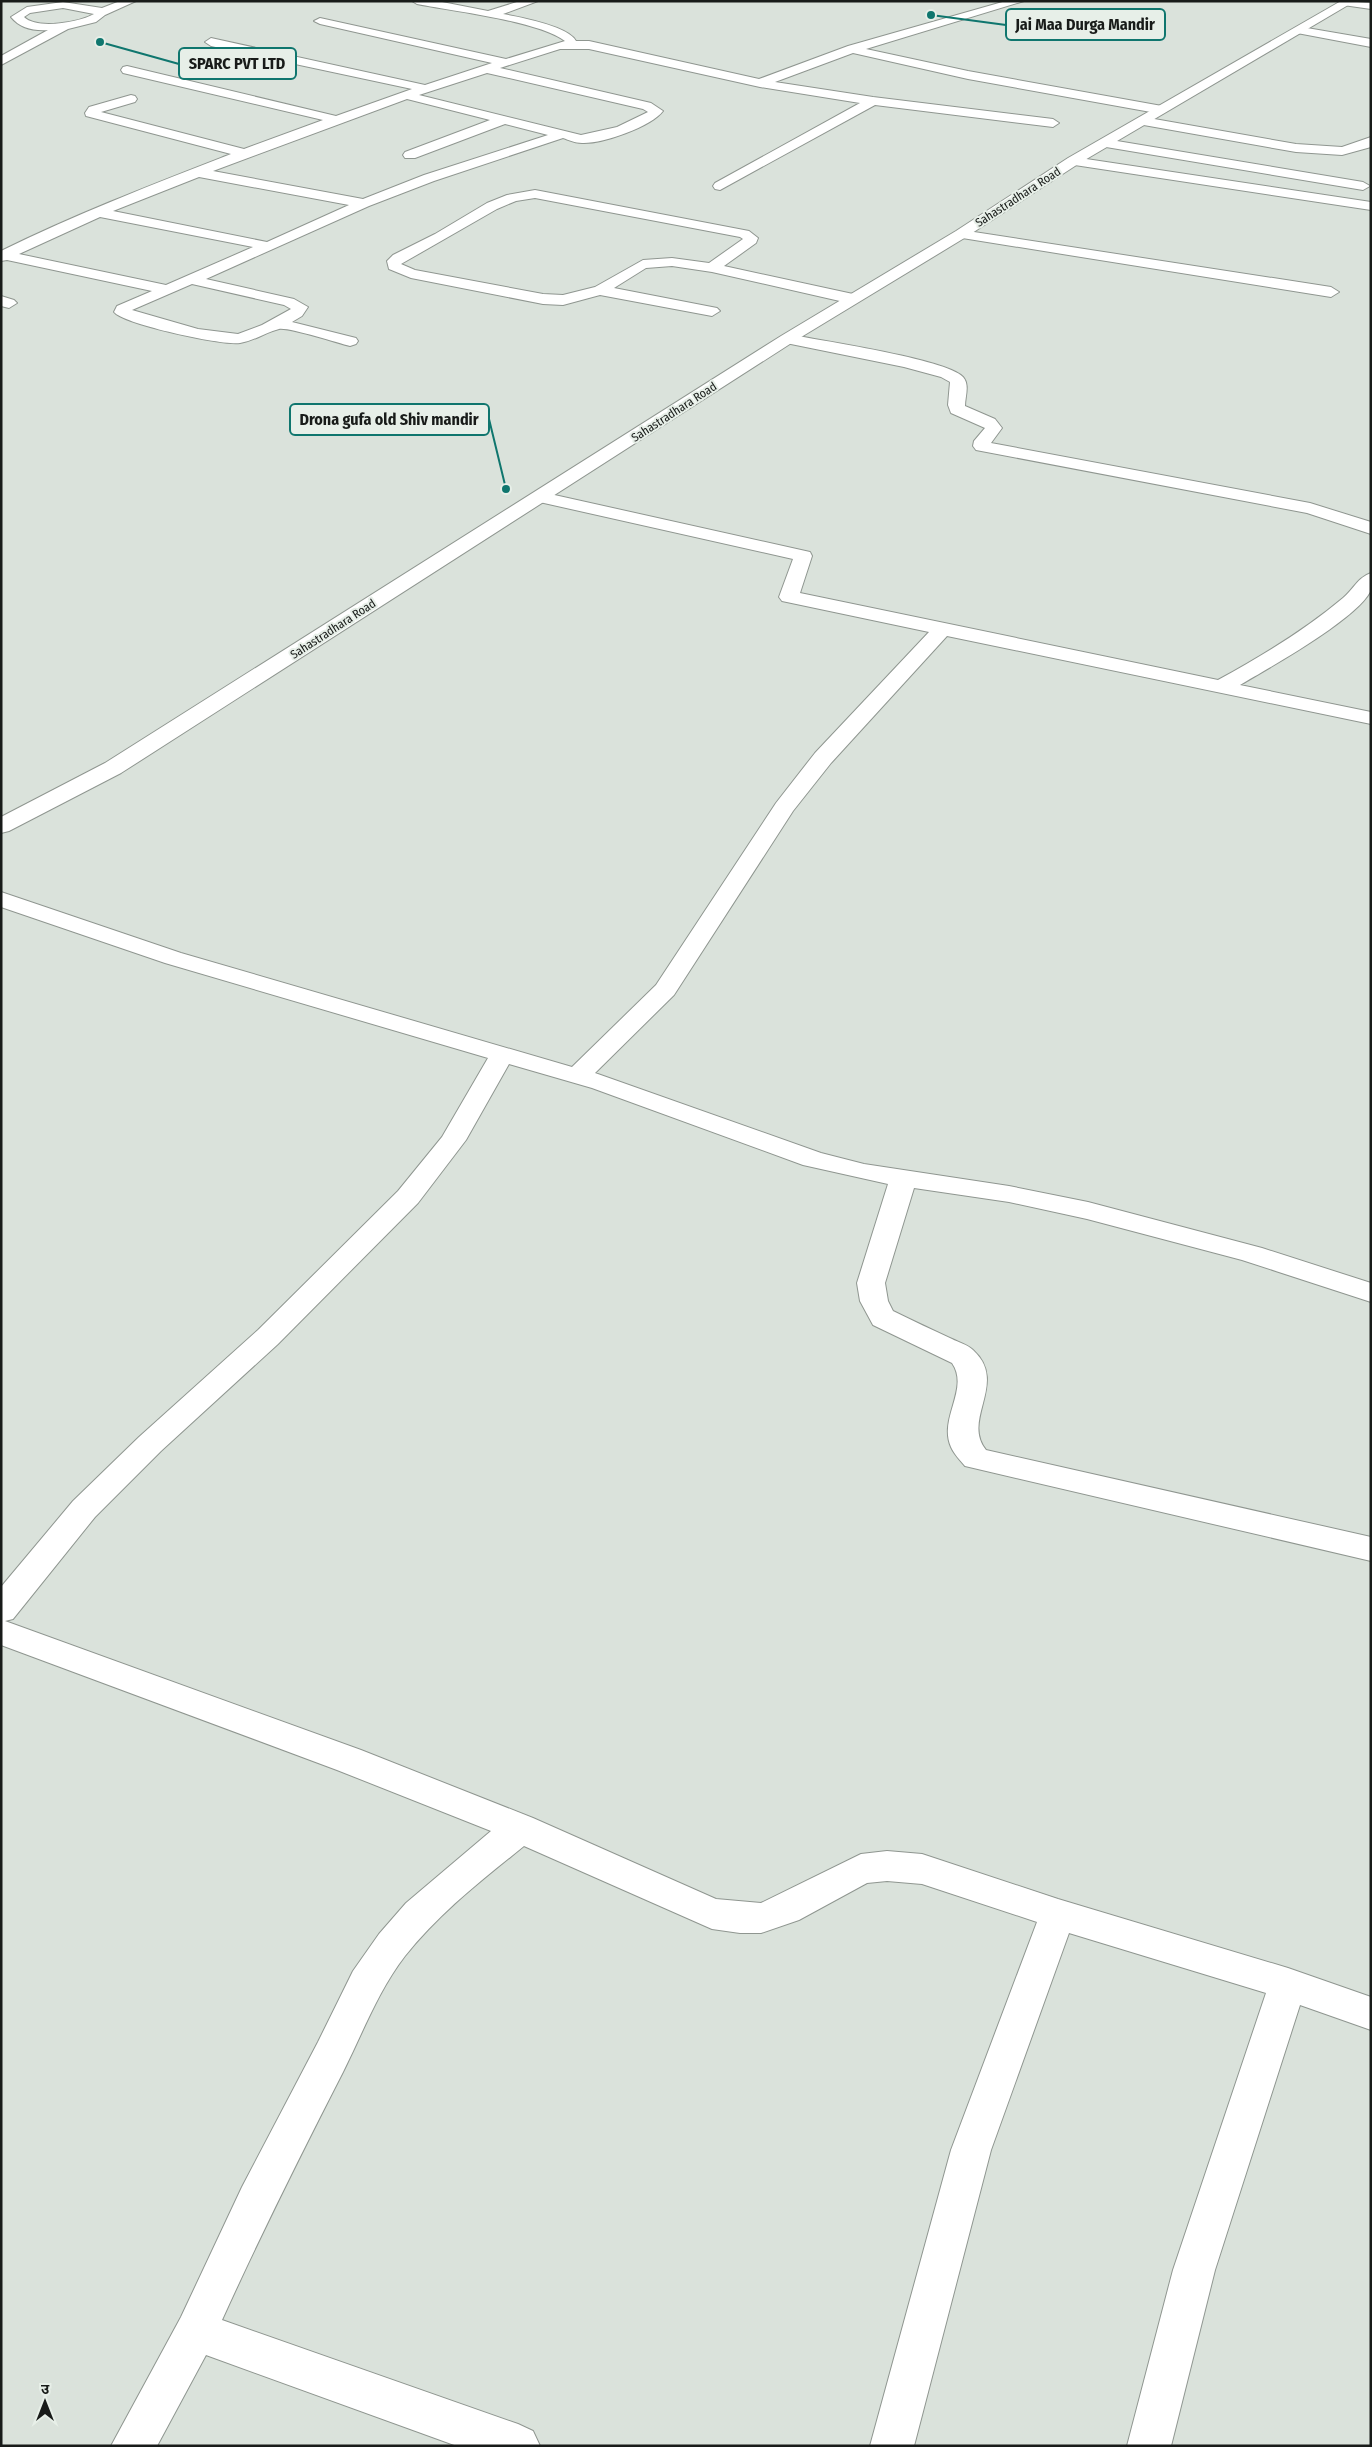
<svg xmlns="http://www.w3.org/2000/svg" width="1372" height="2447" font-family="'Fira Sans Condensed','Noto Sans Devanagari',sans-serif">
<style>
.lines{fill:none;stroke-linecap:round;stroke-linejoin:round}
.minor-casing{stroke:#8f9690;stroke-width:2}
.major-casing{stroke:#8f9690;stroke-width:2}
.minor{fill:#fff;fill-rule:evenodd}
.major{fill:#fff;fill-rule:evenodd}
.labels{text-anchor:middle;stroke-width:4;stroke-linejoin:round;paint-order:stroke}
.far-street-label{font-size:12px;fill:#181b19;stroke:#e7efe8}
.leader{fill:none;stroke:#0f766e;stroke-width:2}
.callout-dot{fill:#0f766e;stroke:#e7efe8;stroke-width:2}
.callout{fill:#e7efe8;stroke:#0f766e;stroke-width:2}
.callout-label{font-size:16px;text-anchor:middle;font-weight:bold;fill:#181b19}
</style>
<rect width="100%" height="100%" fill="#dae2db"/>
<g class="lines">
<defs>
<path id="minor" d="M120,1H136L105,15L96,22L68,29L1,65V56L48,30C33,31 20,28 11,17L27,7L63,2L102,8ZM63,8L94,14C80,22 37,30 24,17L30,13Z
M412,1H437L488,11L520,1H538L503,14C519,17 569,26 576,41H589L759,79L848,46L1006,1H1024L866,49L968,71L1162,106L1168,110L1162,114L968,79L853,53L775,82L873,97L1053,119L1059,123L1053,127L875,105L720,190L715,189L713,186L715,183L860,103L760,87L589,49H560L500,68L651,103L663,111C651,127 602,144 582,143C575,143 569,140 563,138L434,181L369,206L206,279L294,299L308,307L302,316L292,322L356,338L358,341L356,344L350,346C338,343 288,327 279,329C266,332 254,341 240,343C223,346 123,324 114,312L117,306L152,291L7,260L1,261V251C76,214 154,184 231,154L86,116L85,113L89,107L131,95L135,96L137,99L135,102L101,112L244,149L323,120L123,73L121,70L123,67L127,66L336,116L412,89L211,46L205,42L211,38L425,85L492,63L320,24L314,21L320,18L506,59L565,41C539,21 452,11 417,4ZM487,73L643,109L648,112L617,127L581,135L419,95ZM407,99L490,120L405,152L403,155L405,158H415L505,124L548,135L424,175L363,199L213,171ZM199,177L349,205L267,242L113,211ZM100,217L253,247L166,285L19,254ZM192,284L284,305L291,309L262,325L238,334L198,329L132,310Z
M1343,1L1371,3V9L1343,5Z
M1301,27L1371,39V47L1297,33L1295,31L1297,29Z
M1143,117L1296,144L1342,147L1371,137V147L1342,155L1296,152L1138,124L1137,121L1138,118Z
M1105,139L1363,182L1370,186L1363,190L1100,146L1098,143L1100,140Z
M1073,157L1371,202V210L1068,164L1066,161Z
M535,190L749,231L758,238L756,243L724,266L853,294L861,299L853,304L712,272L672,266L646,268L614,288L717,308L720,311L712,316L600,295L563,305L543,304L411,278L389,269L387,261L393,255L435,234L487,203L507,195ZM535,198L740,237L743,239L709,263L672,258L643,260L595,287L563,295L543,294L415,270L401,264L497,209L516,201Z
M961,230L1331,287L1339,292L1331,297L956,237L954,234Z
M1,296L14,300L17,303L9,308L1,306Z
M787,334C817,340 947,359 963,377C970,385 965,396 965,406L995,419L1002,428L991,443L1310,503L1371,522V534L1307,513L976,450L973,446L974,441L985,428L951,413L948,405L950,382L941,377L904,367L781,342L779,339Z
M541,492L810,552L812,556L800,593L1218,680C1262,656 1305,630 1343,598C1353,590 1358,577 1371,573C1371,579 1372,587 1370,592C1355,620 1269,668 1240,685L1371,712V724L947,636L831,763L793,811L674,995L595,1073L821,1153L864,1164L1009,1186L1088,1202L1262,1248L1371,1283V1302L1242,1260L1087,1219L1009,1202L914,1188L885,1283L888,1301L893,1311C913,1321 933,1330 952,1339C958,1342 968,1345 973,1350C1009,1383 961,1419 986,1450L1371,1537V1561L965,1466C960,1460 954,1454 951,1447C938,1418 970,1389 952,1363L873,1325L860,1301L857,1283L888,1184L803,1165L592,1088L509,1064L466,1140L418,1203L278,1344L161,1451L95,1517L13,1619L5,1621L361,1750L533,1818L716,1899L761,1903L861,1854L887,1851L922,1854L1058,1899L1288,1968L1371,1997V2030L1300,2005L1215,2270L1171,2446H1127L1173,2270L1266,1993L1069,1933L991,2150L914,2446H870L951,2150L1037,1922L922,1884L887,1881L867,1883L799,1920L761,1933H740L712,1929L524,1846C482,1880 439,1913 405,1956C378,1991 363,2032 343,2072C301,2154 260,2236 222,2320L518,2424L533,2431L540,2446H457L206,2355L157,2446H111L181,2317L242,2187L318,2042L353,1971L379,1934L406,1903L491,1831L337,1770L1,1645V1587L73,1501L139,1437L258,1330L398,1191L442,1137L488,1058L165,963L1,907V892L181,953L572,1067L656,985L776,803L815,753L929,632L782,601L779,597L793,559L535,501L532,497L535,493Z"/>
<path id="major" d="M1341,1H1355L1078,164L966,237L793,342L121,773L9,831L1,833V817L105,763L781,336L956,231L1068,158Z"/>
</defs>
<!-- minor casing -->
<use href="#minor" class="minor-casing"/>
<!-- major casing -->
<use href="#major" class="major-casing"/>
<!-- minor -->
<use href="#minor" class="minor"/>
<!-- major -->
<use href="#major" class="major"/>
</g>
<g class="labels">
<!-- far-street labels -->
<g class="far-street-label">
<text transform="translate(1018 197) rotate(-33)" y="4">Sahastradhara Road</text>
<text transform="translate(674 412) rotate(-33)" y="4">Sahastradhara Road</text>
<text transform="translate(333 629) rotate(-33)" y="4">Sahastradhara Road</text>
</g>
</g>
<!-- callouts -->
<path class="leader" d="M931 15L1006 25M100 42L179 64M506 489L489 419"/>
<g class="callout-dot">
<circle cx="931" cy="15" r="5"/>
<circle cx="100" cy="42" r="5"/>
<circle cx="506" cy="489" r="5"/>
</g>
<g class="callout">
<rect x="1006" y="9" width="159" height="31" rx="5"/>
<rect x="179" y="48" width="117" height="31" rx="5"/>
<rect x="290" y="404" width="199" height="31" rx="5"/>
</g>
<g class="callout-label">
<text x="1085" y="30">Jai Maa Durga Mandir</text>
<text x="237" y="69">SPARC PVT LTD</text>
<text x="389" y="425">Drona gufa old Shiv mandir</text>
</g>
<!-- border -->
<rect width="1372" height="2447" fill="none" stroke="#181b19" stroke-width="5"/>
<!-- north arrow -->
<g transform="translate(45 2402)" stroke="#e7efe8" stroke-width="4" paint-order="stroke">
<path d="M0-4L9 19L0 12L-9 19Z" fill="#181b19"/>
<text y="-8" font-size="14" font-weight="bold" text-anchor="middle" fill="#181b19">उ</text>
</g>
</svg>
